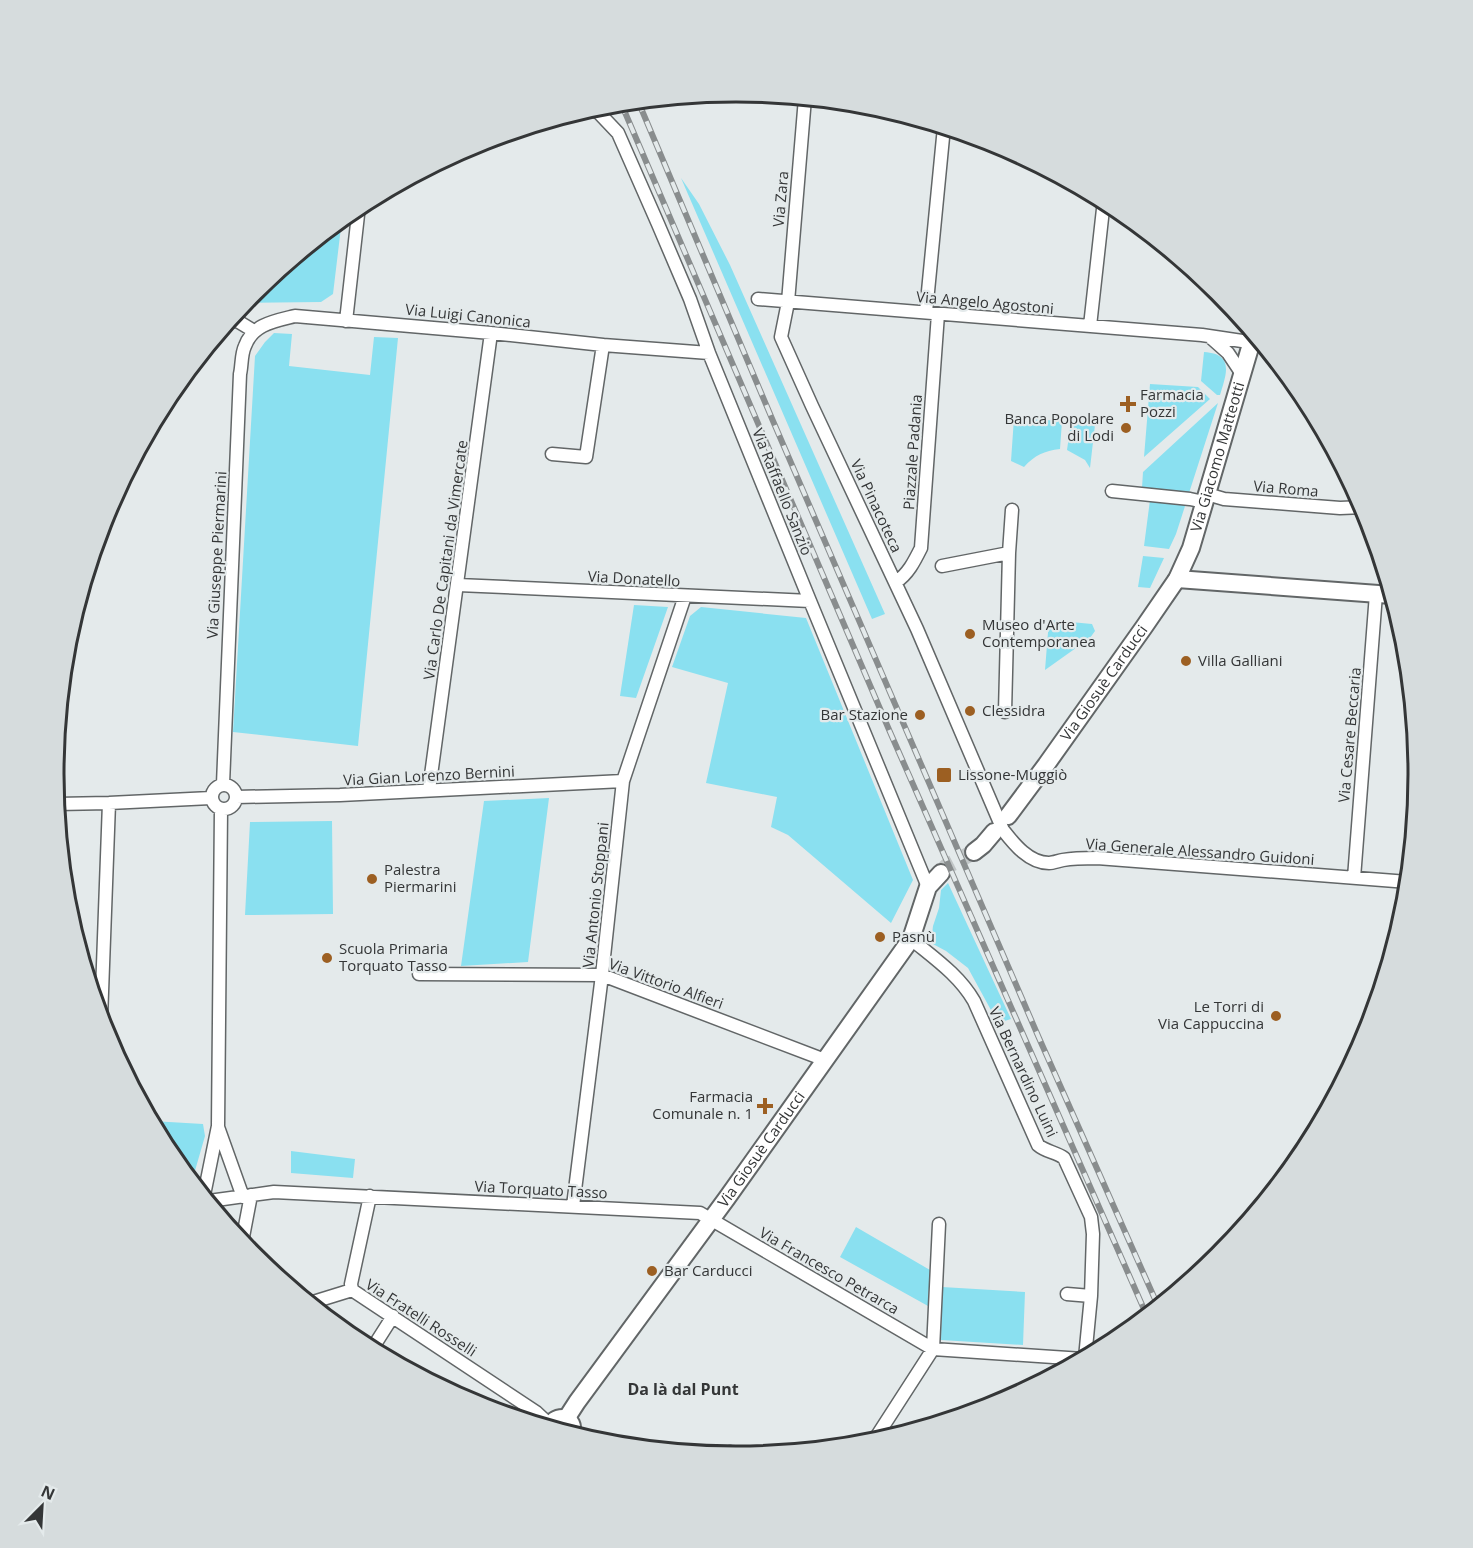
<svg xmlns="http://www.w3.org/2000/svg" width="1473" height="1548" font-family="'Open Sans',sans-serif">
<style>
.green{fill:#8ae0f0}
.lines{fill:none;stroke-linecap:round;stroke-linejoin:round}
.secondary-tunnel{stroke:#c1c6c7;stroke-width:16;stroke-dasharray:16 8;stroke-linecap:butt}
.street-casing{stroke:#626667;stroke-width:15}
.secondary-casing{stroke:#626667;stroke-width:20}
.street{stroke:#fff;stroke-width:12}
.secondary{stroke:#fff;stroke-width:16}
.rail-casing{stroke:#898d8e;stroke-width:6}
.rail{stroke:#e4eaeb;stroke-width:4;stroke-dasharray:11;stroke-linecap:butt}
.poi-dot{fill:#9c5f22;stroke:#e4eaeb;stroke-width:2}
.labels{text-anchor:middle;stroke-width:4.5;stroke-linejoin:round;paint-order:stroke}
.street-label{font-size:15px;fill:#343637;stroke:#e4eaeb}
.poi-label{font-size:15px;fill:#343637;stroke:#e4eaeb;text-anchor:start}
.neighbourhood-label{font-size:16px;font-weight:bold;fill:#343637;stroke:#e4eaeb}
.rim{fill:none;stroke:#343637;stroke-width:3}
</style>
<rect width="100%" height="100%" fill="#e4eaeb"/>
<!-- green -->
<path class="green" d="M681,178L699,204L730,265L885,614L872,619Z
M342,219L333,294L321,302L244,303L254,291Z
M274,333L292,334L289,366L370,375L374,337L398,338L358,746L233,732L255,356L265,342Z
M1204,352C1235,354 1226,375 1220,395H1217L1201,381Z
M1150,384L1198,387L1210,399L1144,457Z
M1218,403L1189,493L1142,488L1143,472Z
M1014,418L1062,421L1060,449C1044,451 1035,455 1024,467L1011,461Z
M1071,422L1095,425L1090,468L1085,460L1067,450Z
M1150,500L1186,503L1176,534L1169,549L1144,546Z
M1143,556L1164,558L1150,588L1138,587Z
M634,605L668,607L636,698L620,696Z
M701,607L806,618L913,880L891,923L788,835L771,827L777,797L706,783L728,683L672,667L690,616Z
M1049,620L1092,624L1095,631L1090,638L1045,670Z
M549,798L528,962L461,966L484,801Z
M332,821L333,914L245,915L250,822Z
M948,883L1011,1019L998,1023L968,968L946,951L931,943L933,926L939,908L941,890Z
M152,1121L203,1124L205,1136L192,1181L169,1153Z
M291,1151L355,1159L353,1178L291,1173Z
M856,1227L930,1270L928,1306L840,1257Z
M942,1287L1025,1292L1023,1345L941,1340Z"/>
<g class="lines">
<!-- secondary-tunnel -->
<path class="secondary-tunnel" d="M941,873L947,866L974,852"/>
<defs>
<path id="street" d="M805,98L788,302L781,337L812,406L917,629L1003,830C1014,844 1029,863 1049,863C1053,863 1058,861 1063,860C1074,858 1085,858 1097,858L1408,882
M590,109L599,113L618,133L658,224L690,299L709,353L810,601L928,887
M758,299L1202,335L1262,344
M926,312L944,127
M230,320L239,322L254,331
M346,321L359,206
M1090,326L1104,200
M1210,337L1228,353L1242,374
M552,454L586,457L603,345
M1112,491L1190,499L1204,502
M1207,494L1224,499L1340,508L1364,507
M942,566L1009,553
M896,582C908,574 914,562 921,548L938,314
M458,585L810,601
M1005,712L1009,553L1012,510
M223,784L240,374C242,366 241,354 245,346C253,324 275,321 295,316L491,333L603,345L709,353
M212 797a12 12 0 1 1 24 0a12 12 0 1 1-24 0Z
M429,790L491,333
M236,797L340,795L623,781
M57,804L109,803L211,798
M1354,878L1376,594
M911,939C934,958 959,975 974,1001L1038,1145C1046,1152 1056,1152 1064,1158L1091,1217L1093,1234L1091,1296
M419,974L602,975L825,1060
M101,1019L109,803
M218,1127L243,1197
M204,1195L218,1126L221,809
M370,1196L351,1284L352,1290L536,1412L551,1426
M209,1201L274,1192L700,1213L933,1349L1083,1359
M573,1206L602,975L623,781L685,596
M242,1242L251,1195
M1067,1294L1091,1296L1085,1358
M310,1303L352,1290
M372,1349L393,1316
M873,1442L933,1349L939,1224
M728,1456L730,1452"/>
<g id="secondary">
<path d="M1177,579L1392,595"/>
<path id="s1" d="M1008,816L1046,765L1144,627L1177,579L1191,548L1254,334"/>
<path d="M974,852L983,845L994,832"/>
<path id="s2" d="M566,1419L577,1402L727,1198L911,939L928,887L941,873"/>
<path d="M551,1427C552,1421 556,1418 563,1418C571,1420 574,1426 571,1434"/>
</g>
</defs>
<!-- street casing -->
<use href="#street" class="street-casing"/>
<!-- secondary casing -->
<use href="#secondary" class="secondary-casing"/>
<!-- street -->
<use href="#street" class="street"/>
<!-- secondary -->
<use href="#secondary" class="secondary"/>
<defs>
<path id="rail" d="M638,101L773,421L1039,1038L1158,1306
M621,103L890,732L1147,1316"/>
</defs>
<!-- rail casing -->
<use href="#rail" class="rail-casing"/>
<!-- rail -->
<use href="#rail" class="rail"/>
</g>
<!-- markers -->
<g class="poi-dot">
<path d="M1125 395h6v6h6v6h-6v6h-6v-6h-6v-6h6z"/>
<circle cx="1126" cy="428" r="6"/>
<circle cx="970" cy="634" r="6"/>
<circle cx="1186" cy="661" r="6"/>
<circle cx="970" cy="711" r="6"/>
<circle cx="920" cy="715" r="6"/>
<rect x="936" y="767" width="16" height="16" rx="3"/>
<circle cx="372" cy="879" r="6"/>
<circle cx="880" cy="937" r="6"/>
<circle cx="327" cy="958" r="6"/>
<circle cx="1276" cy="1016" r="6"/>
<path d="M762 1097h6v6h6v6h-6v6h-6v-6h-6v-6h6z"/>
<circle cx="652" cy="1271" r="6"/>
</g>
<g class="labels">
<!-- street labels -->
<g class="street-label">
<text transform="translate(781 199) rotate(-85)" y="5">Via Zara</text>
<text transform="translate(985 303) rotate(5)" y="5">Via Angelo Agostoni</text>
<text transform="translate(468 316) rotate(6)" y="5">Via Luigi Canonica</text>
<text transform="translate(913 452) rotate(-86)" y="5">Piazzale Padania</text>
<text dy="5" stroke="none"><textPath href="#s1" startOffset="420">Via Giacomo Matteotti</textPath></text>
<text transform="translate(1286 489) rotate(5)" y="5">Via Roma</text>
<text transform="translate(782 492) rotate(68)" y="5">Via Raffaello Sanzio</text>
<text transform="translate(876 506) rotate(65)" y="5">Via Pinacoteca</text>
<text transform="translate(217 555) rotate(-87)" y="5">Via Giuseppe Piermarini</text>
<text transform="translate(446 560) rotate(-82)" y="5">Via Carlo De Capitani da Vimercate</text>
<text transform="translate(634 579) rotate(3)" y="5">Via Donatello</text>
<text dy="5" stroke="none"><textPath href="#s1" startOffset="164">Via Giosuè Carducci</textPath></text>
<text transform="translate(1350 735) rotate(-85)" y="5">Via Cesare Beccaria</text>
<text transform="translate(429 776) rotate(-3)" y="5">Via Gian Lorenzo Bernini</text>
<text transform="translate(1200 852) rotate(4)" y="5">Via Generale Alessandro Guidoni</text>
<text transform="translate(596 895) rotate(-84)" y="5">Via Antonio Stoppani</text>
<text transform="translate(666 984) rotate(20)" y="5">Via Vittorio Alfieri</text>
<text transform="translate(1023 1072) rotate(65)" y="5">Via Bernardino Luini</text>
<text dy="5" stroke="none"><textPath href="#s2" startOffset="333">Via Giosuè Carducci</textPath></text>
<text transform="translate(541 1190) rotate(3)" y="5">Via Torquato Tasso</text>
<text transform="translate(829 1271) rotate(30)" y="5">Via Francesco Petrarca</text>
<text transform="translate(421 1318) rotate(33)" y="5">Via Fratelli Rosselli</text>
</g>
<!-- poi labels -->
<g class="poi-label">
<text x="1140" y="400">Farmacia<tspan x="1140" dy="17">Pozzi</tspan></text>
<text x="1114" y="424" text-anchor="end">Banca Popolare<tspan x="1114" dy="17">di Lodi</tspan></text>
<text x="982" y="630">Museo d'Arte<tspan x="982" dy="17">Contemporanea</tspan></text>
<text x="1198" y="666">Villa Galliani</text>
<text x="982" y="716">Clessidra</text>
<text x="908" y="720" text-anchor="end">Bar Stazione</text>
<text x="958" y="780">Lissone-Muggiò</text>
<text x="384" y="875">Palestra<tspan x="384" dy="17">Piermarini</tspan></text>
<text x="892" y="942">Pasnù</text>
<text x="339" y="954">Scuola Primaria<tspan x="339" dy="17">Torquato Tasso</tspan></text>
<text x="1264" y="1012" text-anchor="end">Le Torri di<tspan x="1264" dy="17">Via Cappuccina</tspan></text>
<text x="753" y="1102" text-anchor="end">Farmacia<tspan x="753" dy="17">Comunale n. 1</tspan></text>
<text x="664" y="1276">Bar Carducci</text>
</g>
<!-- neighbourhood labels -->
<g class="neighbourhood-label">
<text x="683" y="1395">Da là dal Punt</text>
</g>
</g>
<!-- crop -->
<path d="M0 0H1473V1548H0ZM64 774a672 672 0 1 1 1344 0a672 672 0 1 1-1344 0Z" fill="#d6dcdd" fill-rule="evenodd"/>
<path class="rim" d="M64 774a672 672 0 1 1 1344 0a672 672 0 1 1-1344 0Z"/>
<!-- north arrow -->
<g transform="translate(42 1506) rotate(24)" stroke="#e4eaeb" stroke-width="4.5" paint-order="stroke">
<path d="M0-4.5L10 22L0 15L-10 22Z" fill="#343637"/>
<text y="-9" font-size="16" font-weight="bold" text-anchor="middle" fill="#343637">N</text>
</g>
</svg>
